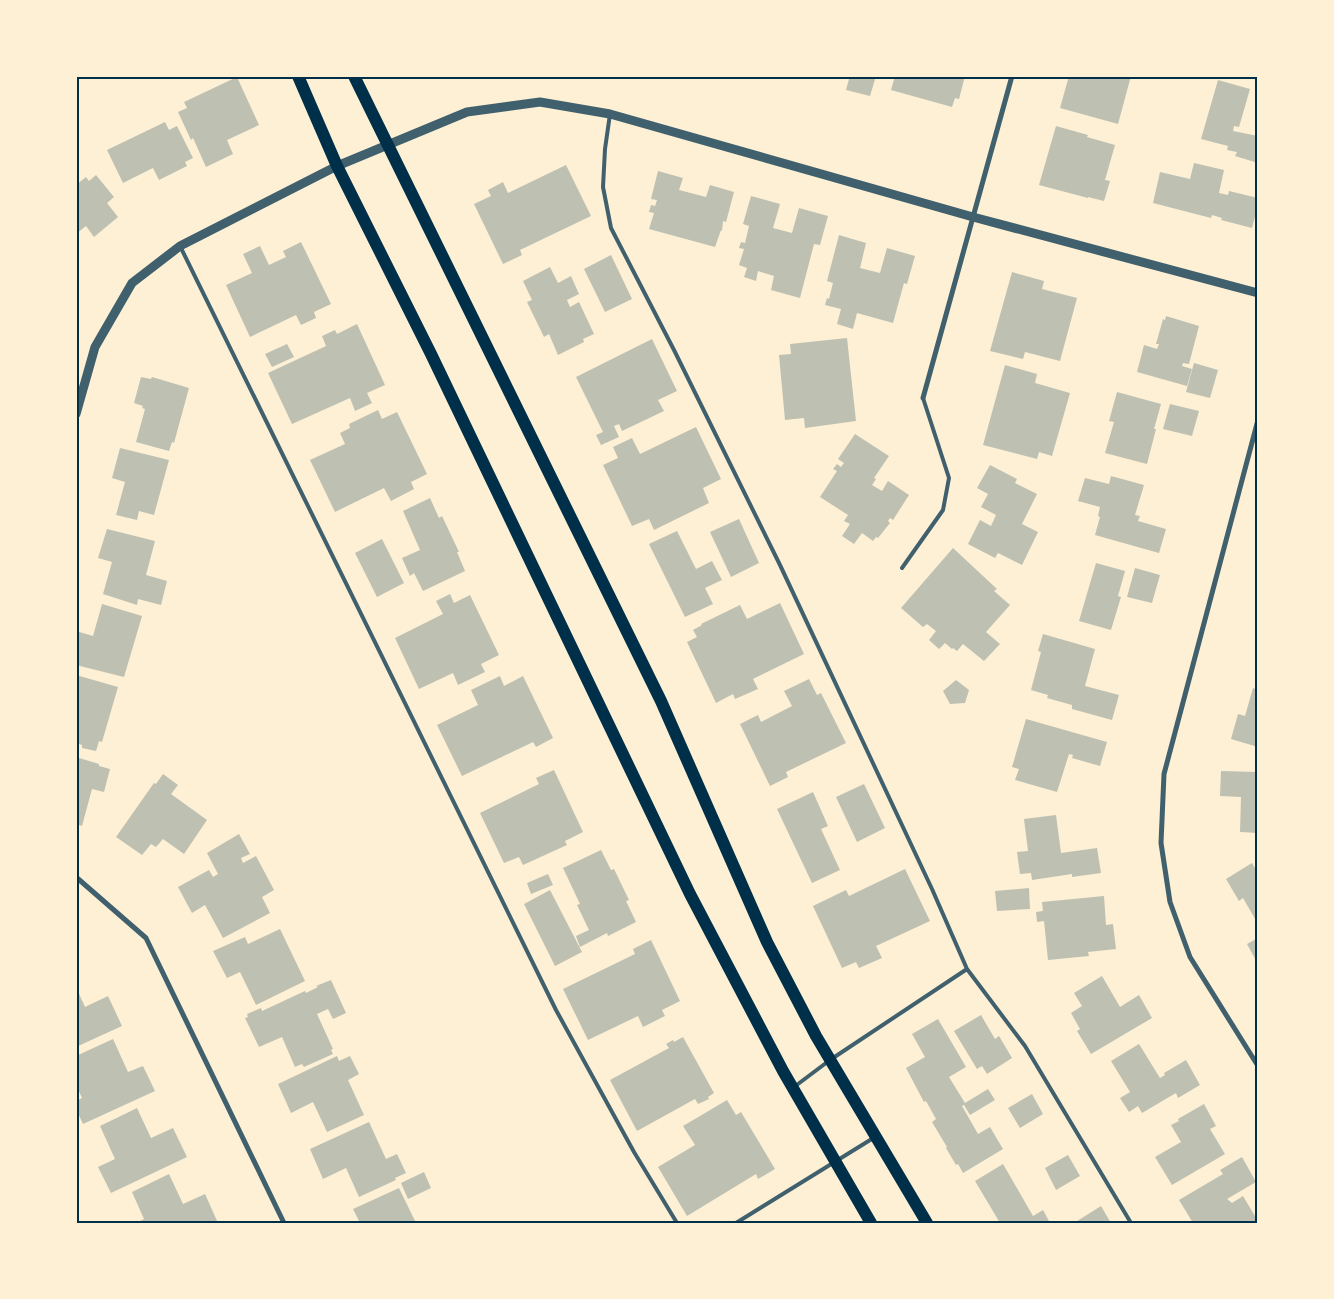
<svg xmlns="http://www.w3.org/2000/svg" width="1334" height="1299" font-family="Manrope,sans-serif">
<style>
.building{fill:#bec0b2}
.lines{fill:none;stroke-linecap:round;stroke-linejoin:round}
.service{stroke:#3f606c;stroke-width:4}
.minor{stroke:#3f606c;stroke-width:5}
.tertiary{stroke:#3f606c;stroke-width:9}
.primary{stroke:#003049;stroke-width:12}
.neatline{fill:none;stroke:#003049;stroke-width:2}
</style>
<rect width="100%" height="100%" fill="#fdf0d5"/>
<!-- building -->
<path class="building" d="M842,76H876L870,96L846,90L849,79Z
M895,76H965L959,99L955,98L952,107L891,90Z
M1069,76H1131L1118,124L1060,108Z
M237,77L259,125L227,140L233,154L206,167L193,138L191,140L178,112L187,108L184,102Z
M1218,80L1250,89L1239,127L1234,126L1233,131L1258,136V163L1235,156L1237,152L1227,150L1228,146L1201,139Z
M165,122L169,130L177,126L193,158L185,162L187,166L159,180L153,168L123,183L107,150Z
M1056,126L1088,135L1087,137L1115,145L1105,180L1110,181L1104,201L1088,197V198L1039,185Z
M1194,163L1224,170L1219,193L1228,195L1229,191L1258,198V205L1252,228L1221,220L1222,218L1212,215L1211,218L1153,203L1160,172L1190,179Z
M566,165L591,216L520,250L522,255L503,264L474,204L491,196L488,190L503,182L508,193Z
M658,171L683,178L679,190L706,197L710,185L734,192L726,222L723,221L722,231L721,230L715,247L649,229L654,213L649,212L651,205L655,206L657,200L651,199Z
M96,175L114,197L107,203L118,217L94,237L86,226L76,234V185L86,177L89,181Z
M751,196L780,204L773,228L792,233L799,208L828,216L820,245L814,244L800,298L771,290L774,276L758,271L756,281L744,277L747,268L739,265L744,249L739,248L741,242L745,243L749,226L743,224Z
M839,235L866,243L860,268L880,273L887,248L915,256L907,284L904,283L893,323L857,313L853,329L837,324L841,309L825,305L827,298L829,299L833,283L827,281Z
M301,242L331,304L314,312L316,318L301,325L296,315L250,337L226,285L252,273L243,254L260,246L269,265L286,257L283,251Z
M611,255L632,299L605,312L584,269Z
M550,267L558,283L571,276L579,294L567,300L570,307L579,302L594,334L583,339L584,342L558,355L549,334L544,337L527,302L532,300L523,281Z
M1012,272L1044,281L1042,289L1077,298L1060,361L1025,352L1023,359L990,351Z
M1166,316L1199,326L1189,364L1183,363L1182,366L1192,369L1187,386L1137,372L1144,345L1157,349L1159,344H1156L1163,319L1165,320Z
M357,324L385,385L367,393L372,403L355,411L350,398L292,424L268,373L326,346L322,336L335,330L337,334Z
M847,338L856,421L805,428L804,418L785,420L779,355L791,354L790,344Z
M652,339L677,391L658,400L664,411L622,431L619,424L614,426L619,437L601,445L596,435L603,432L576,377Z
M287,344L294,357L272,367L265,354Z
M1194,363L1218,370L1210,398L1186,392Z
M1005,365L1037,374L1035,383L1070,393L1052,456L1039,452L1037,459L983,445Z
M141,377L151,379L152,377L189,388L174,443L172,442L169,451L136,442L145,409L142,408L143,406L134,403Z
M1117,392L1161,404L1154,429H1156L1147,464L1105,453L1114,422L1109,421Z
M1170,404L1199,411L1192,436L1163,429Z
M378,410L382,419L397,412L427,474L411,482L414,489L391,501L384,488L335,512L310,460L345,444L340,433L350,428L349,424Z
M696,427L721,479L703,488L709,503L654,530L649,519L632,526L603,465L618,458L613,447L632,438L640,454Z
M855,434L889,456L874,478L876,479L872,485L882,491L888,481L909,495L893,520L890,518L888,521L890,523L878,538L876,537L873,541L862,533L854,544L842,536L850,524L844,521L848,515L820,497L837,471L833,469L837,464L841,467L844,463L838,459Z
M120,448L169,460L154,515L139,511L137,520L116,515L125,482L112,478Z
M990,465L1017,479L1015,483L1037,494L1022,524L1038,532L1022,565L998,553L995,558L968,544L980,520L991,526L996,515L981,507L988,494L977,488Z
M1111,476L1144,485L1135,515L1140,516L1138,521L1166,529L1159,553L1095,535L1100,517L1098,516L1100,507L1078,501L1085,478L1109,484Z
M430,498L439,518L442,516L459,552H457L465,571L423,591L414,573L410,576L402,558L420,550L403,511Z
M739,519L759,563L731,577L710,532Z
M107,529L155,541L146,575L167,581L161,605L138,599L137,605L103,594L112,562L98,558Z
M677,531L696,569L712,561L722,580L705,588L713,604L685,617L649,544Z
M382,539L404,583L377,597L355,553Z
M953,548L997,589L994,591L1010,605L986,632L1000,644L984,661L963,644L957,651L953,648L952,649L945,643L939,649L929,640L936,631L927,624L923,627L901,608Z
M1096,563L1125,571L1118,596L1121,597L1111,630L1079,621Z
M1135,568L1160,575L1152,603L1127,597Z
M450,594L454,603L470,595L499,655L481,664L485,672L458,685L453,673L419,689L395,638L443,614L436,601Z
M780,603L804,654L753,679L758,689L735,699L733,694L716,703L687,642L697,637L693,630L702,625L701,624L740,605L747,619Z
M102,604L142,616L124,677L76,665V631L93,636Z
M1043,634L1095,649L1085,686L1119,695L1112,720L1072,709V705L1047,698L1048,695L1031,690L1041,652L1038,651Z
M76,675L118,687L102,742L99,741L96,751L82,748V745L76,743Z
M500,676L504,686L523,676L553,738L536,747L533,742L462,776L437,725L478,705L471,690Z
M809,679L817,695L821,693L846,743L786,772L788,777L770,786L740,724L758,715L761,722L792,706L784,691Z
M956,680L969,690L965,703L950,704L943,691Z
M1253,688L1258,690V747L1231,739L1238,714L1245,716Z
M1026,719L1107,742L1100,766L1072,758L1073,755L1069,754L1057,792L1015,780L1019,769L1012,767Z
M76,757L99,764V766L110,769L104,792L92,789L82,826L76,824Z
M554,770L583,832L565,841L567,845L523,865L519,857L504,863L480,813L539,784L536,778Z
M1221,771L1258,772V833L1240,832L1241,797L1220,796Z
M163,774L178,785L171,794L207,820L184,854L163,839L156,847L151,844L142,855L116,837L154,783L156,784Z
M864,784L885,828L857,842L836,797Z
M813,792L828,826L821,829L840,870L812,883L777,809Z
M1056,815L1061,853L1097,848L1101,873L1072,877V874L1032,880L1031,873L1020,874L1017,852L1028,851L1024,819Z
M239,834L250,854L241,858L243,863L256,856L274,890L262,897L270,913L223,938L205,905L192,913L178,887L209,870L213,877L218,874L207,853Z
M601,850L611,870L614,869L629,900L626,901L636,922L608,936L607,933L580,947L576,936L589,930L577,905L580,904L563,868Z
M1252,863L1258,873V924L1243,898L1239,901L1226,879Z
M905,869L930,921L876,946L882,958L859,968L856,962L842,968L813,906L846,890L849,896Z
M548,874L553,885L531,894L527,883Z
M1029,888L1030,909L997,911L995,891Z
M550,890L582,952L555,966L524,904Z
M1104,896L1106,925L1113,924L1116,949L1088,952L1089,956L1048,960L1044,921L1037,922L1036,912L1043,911L1042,902Z
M280,929L305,981L256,1005L240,972L227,978L213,951L245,937L248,944Z
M1258,938V964L1247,944Z
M651,940L680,1001L662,1010L665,1016L643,1027L638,1016L588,1040L563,989L635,954L633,949Z
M1102,976L1120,1007L1139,995L1152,1018L1091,1054L1077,1031L1080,1029L1071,1013L1082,1006L1074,993Z
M331,980L346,1013L333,1019L328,1009L317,1014L333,1049L331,1050L333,1054L304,1067L302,1064L295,1067L282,1037L259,1047L245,1018L248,1017L247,1014L261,1008L262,1011L305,991L306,993L318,987L316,986Z
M76,987L85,1007L108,996L122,1026L76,1047Z
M981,1015L995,1039L999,1036L1012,1058L987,1074L982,1066L977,1069L954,1031Z
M938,1019L966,1067L949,1077L965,1103L988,1089L995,1100L970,1115L964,1105L962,1106L978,1134L990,1127L1003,1149L963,1173L958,1164L956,1165L946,1148L947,1147L932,1122L936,1119L926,1101L924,1102L906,1068L925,1057L912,1034Z
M683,1037L714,1093L708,1097L709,1099L698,1104L695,1099L637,1131L610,1080L669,1048L666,1044L673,1040L674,1042Z
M113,1039L128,1072L143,1066L155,1091L83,1124L76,1109V1101L82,1098L76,1085V1056Z
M1139,1044L1160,1078L1165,1075L1164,1073L1186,1060L1200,1085L1178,1098L1176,1093L1142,1113L1138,1106L1129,1112L1120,1098L1130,1092L1111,1061Z
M337,1056L339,1061L350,1056L359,1074L348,1080L364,1115L327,1132L313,1102L291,1113L278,1084Z
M1032,1094L1043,1114L1020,1128L1008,1108Z
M727,1100L736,1115L741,1112L775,1169L758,1179L756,1174L687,1216L658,1167L695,1145L683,1126Z
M1204,1104L1216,1126L1210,1129L1225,1154L1172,1185L1155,1157L1181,1142L1171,1125L1179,1121L1178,1119Z
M137,1108L151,1138L173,1128L187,1157L111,1193L98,1167L115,1159L100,1126Z
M369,1122L386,1159L397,1154L406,1173L395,1178L396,1180L359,1197L346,1168L323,1179L310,1149Z
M1068,1155L1080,1176L1056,1190L1045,1168Z
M1242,1157L1256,1182L1227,1199L1232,1203L1243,1196L1258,1221L1256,1223H1193L1179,1200L1223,1174L1220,1170Z
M1003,1164L1033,1216L1043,1210L1050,1223H1000L975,1181Z
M424,1172L431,1188L408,1199L401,1183Z
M169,1174L183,1204L205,1194L218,1223H136L144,1219L132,1192Z
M399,1188L416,1223H360L353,1209Z
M1101,1206L1111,1223H1074Z"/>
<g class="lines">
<!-- service -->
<path class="service" d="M610,114L605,149L603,187L611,228L674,350L780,565L932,889L967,969L1025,1046L1131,1223
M180,246L556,1010L634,1152L677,1223
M902,568L943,510L949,478L923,398
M794,1087L830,1060L967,969
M736,1223L875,1137"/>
<!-- minor -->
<path class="minor" d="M923,398L1012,76
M1258,420L1164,774L1161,843L1170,902L1190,957L1258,1066
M76,877L146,938L284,1223"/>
<!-- tertiary -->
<path class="tertiary" d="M76,414L95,347L132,283L180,246L337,166L467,112L540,102L610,114L973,217L1258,293"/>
<!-- primary -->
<path class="primary" d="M298,76L337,166L431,354L690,894L783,1071L871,1223
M354,76L661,701L767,942L816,1036L927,1223"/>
</g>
<!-- border -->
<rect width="1334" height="1299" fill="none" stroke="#fdf0d5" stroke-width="155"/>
<rect x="78" y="78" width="1178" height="1144" class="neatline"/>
</svg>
